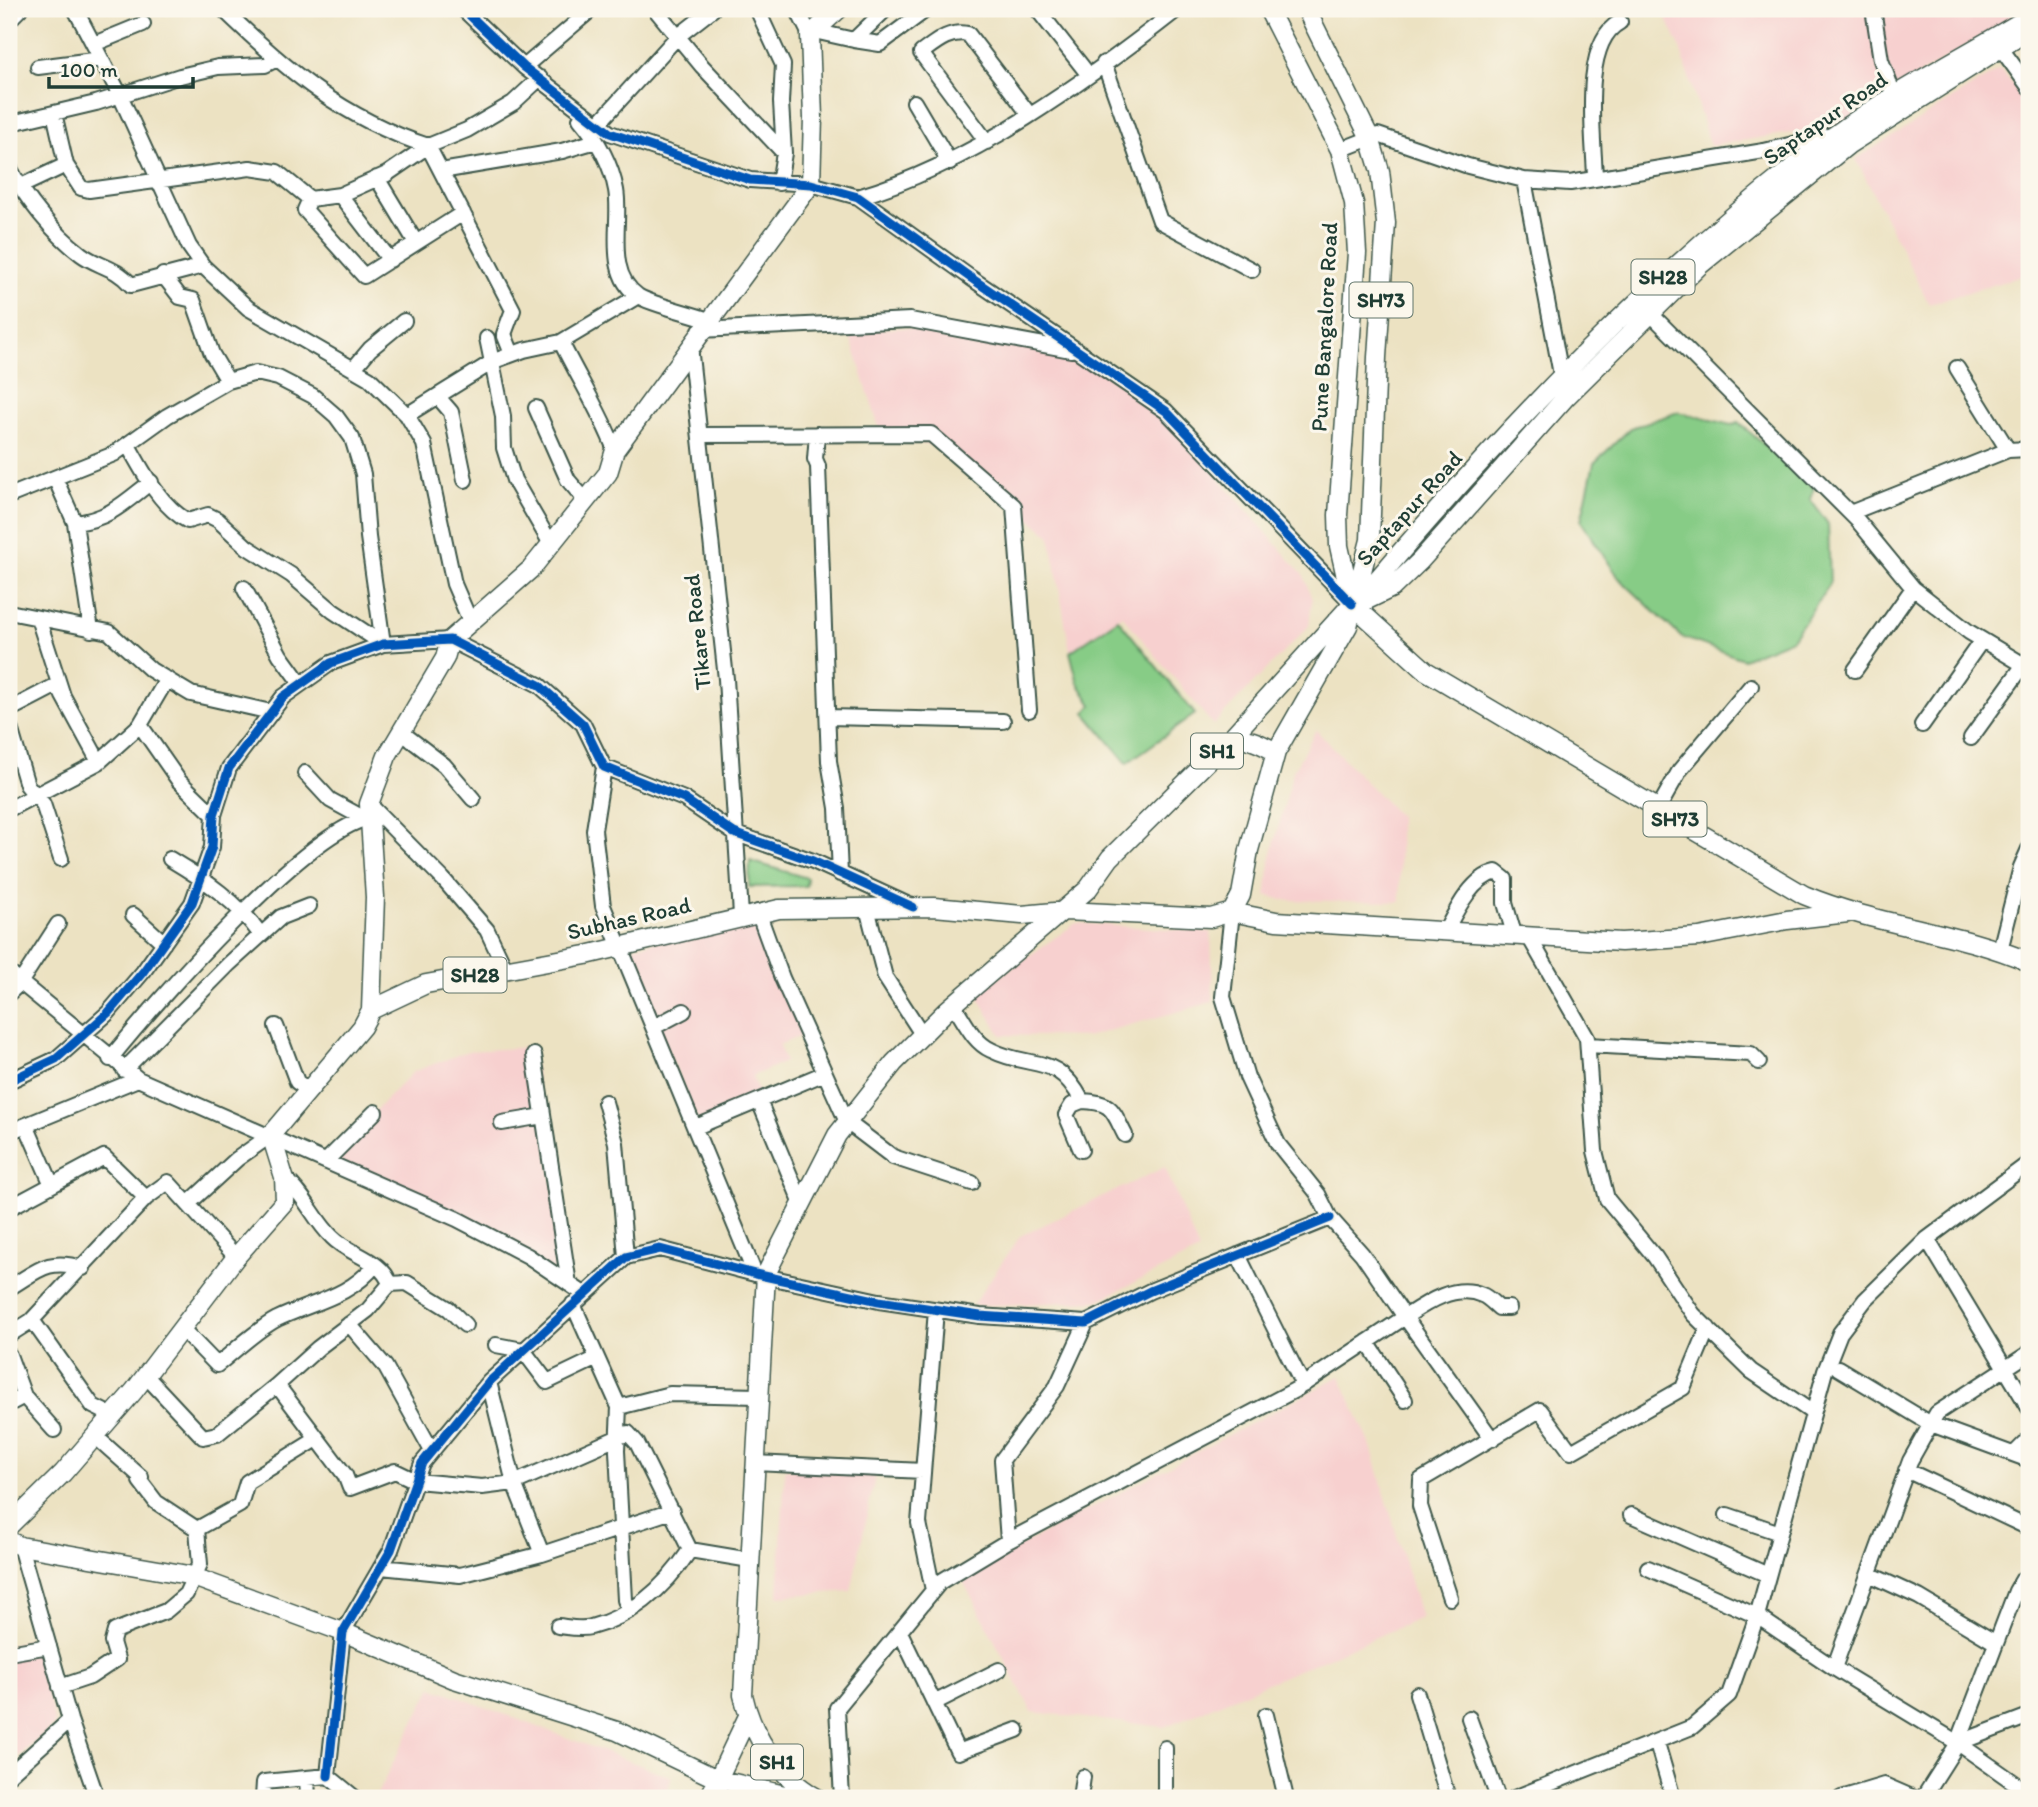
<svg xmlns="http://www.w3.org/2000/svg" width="2038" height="1807" font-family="Itim,sans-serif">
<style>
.built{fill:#f7d0cf}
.green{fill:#87cc86;stroke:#53845d;stroke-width:2}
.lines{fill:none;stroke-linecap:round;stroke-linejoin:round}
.minor-casing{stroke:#3e5649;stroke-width:18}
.major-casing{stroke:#3e5649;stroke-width:21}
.minor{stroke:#fff;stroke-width:14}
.major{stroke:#fff;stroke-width:18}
.cycleway-casing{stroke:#fbf7ec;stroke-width:13}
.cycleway{stroke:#0057b8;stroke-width:9}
.labels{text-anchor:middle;stroke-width:6;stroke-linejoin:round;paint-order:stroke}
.shield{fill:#fbf7ec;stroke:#61756b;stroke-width:2}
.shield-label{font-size:21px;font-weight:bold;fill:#1f3d34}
.street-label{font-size:23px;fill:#1f3d34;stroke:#fbf7ec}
</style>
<rect width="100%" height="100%" fill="#fbf7ec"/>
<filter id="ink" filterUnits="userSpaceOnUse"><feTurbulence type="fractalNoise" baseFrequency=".0143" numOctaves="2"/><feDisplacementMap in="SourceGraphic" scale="14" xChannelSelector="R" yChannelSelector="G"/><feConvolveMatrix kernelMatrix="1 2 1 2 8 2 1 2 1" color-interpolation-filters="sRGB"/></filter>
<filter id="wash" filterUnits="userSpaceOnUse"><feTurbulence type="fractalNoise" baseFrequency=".00686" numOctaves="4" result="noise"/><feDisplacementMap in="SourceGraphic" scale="28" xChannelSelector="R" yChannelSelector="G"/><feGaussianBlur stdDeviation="1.57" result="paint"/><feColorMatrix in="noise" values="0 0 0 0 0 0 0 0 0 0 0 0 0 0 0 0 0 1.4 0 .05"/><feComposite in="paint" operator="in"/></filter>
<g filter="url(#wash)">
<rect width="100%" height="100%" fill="#ece2c2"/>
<!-- built -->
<path class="built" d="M1662,9H2025L1840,125L1710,146L1679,45Z
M2000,69L2029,103V274L1929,304L1856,159Z
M905,328L1080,356L1162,413L1304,576L1312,600L1309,626L1213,725L1122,615L1070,651L1050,535L936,445L883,440L848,330Z
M1316,730L1399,816L1400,902L1283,900L1266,895L1271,856L1293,771Z
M756,918L803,1035L779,1045L785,1062L752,1076L761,1099L700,1125L624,949Z
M1076,923L1211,932L1213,1002L1086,1037L1001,1035L976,993Z
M532,1047L556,1208L554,1273L326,1161L413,1072L468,1051Z
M1165,1167L1199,1251L1097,1301L972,1306L1020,1236Z
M1340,1376L1370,1443L1421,1618L1164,1727L1032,1712L961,1577Z
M785,1469L876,1473L851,1591L778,1596Z
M34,1637L55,1724L9,1765V1645Z
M432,1687L672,1777L664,1798H375Z"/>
<!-- green -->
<path class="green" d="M1678,412L1732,425L1738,422L1814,488L1810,499L1828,524L1830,584L1792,639L1743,659L1681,637L1619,578L1581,521L1594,463L1631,428Z
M1118,619L1195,714L1127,763L1085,713L1092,705L1078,683L1070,652Z
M750,861L807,878L806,886L749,887Z"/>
</g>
<g filter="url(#ink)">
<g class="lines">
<defs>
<path id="minor" d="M75,9L119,93L189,246L203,266L248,308L369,378L407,415L424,444L454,584L470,621
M223,9C286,70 342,118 428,146L513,310L504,334L512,354
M463,9L524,67L610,133L750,180L811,184L858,197L971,278L1166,411L1352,603
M655,9L702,66L784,153
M757,9L783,65L781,102L784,153L779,183
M797,9L810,35
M1037,9L1088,74
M1873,9L1881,60L1895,98
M9,20L20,9
M814,31L854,40L886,9
M854,40L880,44L927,9
M1995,40L2029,87
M94,44L143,24
M1104,63L1160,221L1252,270
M38,67L101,59
M524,67L592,9
M914,102L950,163
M54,113L66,165L81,188L89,190L250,168L277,172L310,199L340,195L387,174L428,146L467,130L513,103L540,78
M580,119C597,139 611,163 616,190C622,222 604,272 638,296C650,304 693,314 709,320
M9,121H20L96,103L180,76L218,67L265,65L275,60
M597,125L677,37L713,9
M987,142L921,53C936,42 949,30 968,34L1029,114
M1340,150L1378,135L1468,166L1524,180L1570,183L1764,151L1832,135
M9,167C26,199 52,232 81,254C98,267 115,266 131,285L203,266
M441,171L562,151L596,141
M377,178L415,241
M1595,178C1594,137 1580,43 1620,22
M1524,180L1563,385
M19,187L66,165
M340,195L390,260
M858,197C972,164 1085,82 1178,9
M310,199L305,210L364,276L463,213
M163,275L180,297L193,300L212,354L228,381
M1645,308L1858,521L1913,588L1969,632L2024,665
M700,330L910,320L1071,350
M487,338L503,416L504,448L514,480L551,544
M561,342C579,379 600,411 615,450
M690,346L726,679L741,915
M354,368L370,349L404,321
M438,397L451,412L465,480
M536,408L568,480L586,501
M407,415L494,361L524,350L561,342L638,296
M817,434L815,459L818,466L829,761L837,808L840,874
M700,435L931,434L1014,506L1029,710
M128,445C143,472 161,507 188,521L208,515L218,520L247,547L291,575L333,611L383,644
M2008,450L2029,449
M55,478L75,523L91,630
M9,496L114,454L167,416L228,381L256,373L278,378L313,396L336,416L352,438L363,474L368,537L383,644
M1850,513L2008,450L1957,368
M75,523C109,519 124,503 151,482
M244,588L280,655L301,684
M9,612L109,632L151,670L191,694L271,712
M38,618L63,696L99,762
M1855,670L1913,588
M9,710L59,684
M828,717L1003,721
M9,724L27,785L43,804L61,859
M140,725L179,781L214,815
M1922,725L1982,640
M401,732L444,765L473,799
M1971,738L2028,659
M604,767L594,830L603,906L755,1274
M305,773L330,800L365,819
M369,804L443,879L487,930L506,970
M9,809L99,762L140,725L167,679
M1658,809L1680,770L1751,686
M170,859C205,880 238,902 261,935
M867,908L885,977L922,1034
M758,912L782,978L847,1122L893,1157L972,1183
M133,915L164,943
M1446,930C1457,909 1472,878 1496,872L1505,879V903L1514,934
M1528,935L1587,1038L1595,1151L1607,1199L1655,1257L1693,1314L1751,1371L1813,1413
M2000,950L2021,867L2029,849
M9,973L138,1079L457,1219L528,1256L584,1294
M9,993L20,983L58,924
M953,1004C964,1020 973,1042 991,1050C1033,1071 1056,1051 1082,1101L1072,1105L1066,1115L1081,1150
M276,1026L297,1082L310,1091
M654,1027L684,1011
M1588,1045L1751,1054L1759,1062
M534,1055L569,1284
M110,1059C155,1003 304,832 369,818
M124,1070L229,964L281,917L309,906
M9,1081L56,1059L108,1013L143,972L192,903L212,847L214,815L229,768L283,697L331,663L383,644L450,640L539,685L583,724L604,767L684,799L734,833L813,861L911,906
M759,1101L801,1202
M1082,1101C1113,1102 1112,1110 1125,1135
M605,1102L616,1143L626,1257
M502,1123L543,1116
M26,1125L52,1185
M696,1127L825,1073
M9,1132L138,1079
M326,1161L375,1112
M284,1177C306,1196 314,1220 332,1237C349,1255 382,1259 390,1284L368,1310L318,1348L277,1385L345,1475L350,1488L395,1471L416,1481L482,1487L514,1483L628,1433L637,1443L690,1550
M188,1204L237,1159L271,1135
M9,1208L104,1157L146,1198
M1927,1239L2029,1408
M1238,1255L1303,1385
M390,1284L407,1283L449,1309L465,1325
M9,1288C39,1270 47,1258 83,1268
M573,1304L619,1407L617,1451L625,1600L629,1609
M32,1320L93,1406L113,1416
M349,1324L385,1366L432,1451
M182,1329L217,1365C236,1350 256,1330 277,1319C312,1302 350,1297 375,1265
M9,1335L31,1321L146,1198L168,1182L236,1257
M1367,1342L1405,1400
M496,1345L523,1350L547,1382L595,1359
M9,1355L24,1396
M1838,1368L1931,1424L2029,1460
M146,1376L203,1437L217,1434L277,1385
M489,1382L514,1483L542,1554L672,1511
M9,1404L24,1396L54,1430
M619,1407L670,1394L758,1396
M1492,1439L1405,1317C1426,1303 1455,1283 1482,1295C1488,1297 1494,1304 1499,1308H1509
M2014,1454L2029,1439
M755,1463L923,1471
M1906,1470L2029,1528
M1631,1515L1768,1575
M1727,1515L1780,1533
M197,1529L240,1505L247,1482L317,1439
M1008,1541L1002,1460L1057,1386L1086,1323
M20,1546L70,1720L97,1798
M690,1550L750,1560
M381,1567L460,1575L542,1554
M1648,1568L1757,1616L1834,1668L1958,1743L2029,1793
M1869,1574L1919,1597L1996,1643
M933,1590L919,1523L936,1310
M1450,1598L1420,1506L1421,1480L1540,1410L1571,1452L1683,1388L1708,1328
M558,1626C568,1627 581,1630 591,1627C634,1616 666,1586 690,1550
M900,1632L958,1752L1017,1730
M9,1653L49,1646
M1834,1668L1910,1461L1937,1413L2029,1353
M60,1687L90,1677L117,1659L112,1642L115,1631L166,1611L186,1594L200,1564L197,1529L156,1502L140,1481L141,1477L95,1436
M1417,1694L1448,1798
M934,1703L999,1670
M1266,1715L1286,1798
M1469,1718L1498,1798
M1657,1743L1673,1798
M1958,1743L2016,1591L2023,1579L2029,1578
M9,1775L70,1720
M328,1776L343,1632L391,1550L422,1463L489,1382L626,1257L660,1249L755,1274L879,1301L980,1316L1086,1323L1150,1291L1330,1218
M307,1778L308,1798
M263,1798L264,1782L328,1776L355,1798
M842,1798L837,1708L940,1582L1008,1541L1295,1390L1405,1317L1362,1254L1330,1218L1318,1194L1278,1144L1247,1077L1223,997L1232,912
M1080,1798L1083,1777
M1165,1798V1748
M1514,1798L1692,1727L1729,1695L1757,1616L1825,1371L1840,1333L1865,1300L1927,1239L2029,1163
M1841,1798L1884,1785L1914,1798
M1923,1798L1958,1743L2029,1716"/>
<path id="major" d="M1359,601C1502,431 1656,268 1835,135C1895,91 1965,56 2029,17
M1361,603L1392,588L1420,561L1566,397L1700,265L1848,145L2029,30
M1352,604L1426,671L1804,895C1878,926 1957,931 2029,962
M1229,740C1248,736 1259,743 1276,752
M1232,912L1241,895L1249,850L1276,752L1348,626L1370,540L1377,357L1386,223L1380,171L1370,138L1306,9
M371,1010L375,897L369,804L387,756L445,658L450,640L531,569L608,473L615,450L811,184L813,118L810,35L839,9
M9,1526L63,1473L134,1391L236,1257L285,1201L284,1177L271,1135L362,1027L371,1010L426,984L586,955L779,909L934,907L1022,915L1065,911L1211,918L1232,912L1276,921L1621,942L1699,937L1787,920L1848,913
M9,1541L20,1546L188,1575L343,1632L454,1679L617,1731L717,1779L797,1798
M709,1798L748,1716
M817,1798C779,1777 752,1736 743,1695L766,1274L837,1135L894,1063L947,1010L1088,889L1110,858L1229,740L1352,604L1339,546L1338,515L1357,253L1354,203L1340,150L1268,9"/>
</defs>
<!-- minor casing -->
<use href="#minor" class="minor-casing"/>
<!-- major casing -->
<use href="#major" class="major-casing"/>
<!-- minor -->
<use href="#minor" class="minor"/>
<!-- major -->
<use href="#major" class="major"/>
<defs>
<path id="cycleway" d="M463,9L524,67L610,133L750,180L811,184L858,197L971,278L1166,411L1352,604
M9,1081L56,1059L108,1013L143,972L192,903L212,847L214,815L229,768L283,697L331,663L383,644L450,640L539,685L583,724L604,767L684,799L734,833L813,861L913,907
M328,1776L343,1632L391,1550L422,1463L489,1382L626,1257L660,1249L755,1274L879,1301L980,1316L1086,1323L1150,1291L1330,1218"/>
</defs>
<!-- cycleway casing -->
<use href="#cycleway" class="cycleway-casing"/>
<!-- cycleway -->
<use href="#cycleway" class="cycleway"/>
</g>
</g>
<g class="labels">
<!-- shield labels -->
<g class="shield">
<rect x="1631.5" y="259.5" width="63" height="35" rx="5"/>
<rect x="1349.5" y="282.5" width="63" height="35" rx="5"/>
<rect x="1191" y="733.5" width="52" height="35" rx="5"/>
<rect x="1643.5" y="801.5" width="63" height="35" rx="5"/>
<rect x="443.5" y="957.5" width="63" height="35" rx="5"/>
<rect x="751" y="1744.5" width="52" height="35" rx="5"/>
</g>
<g class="shield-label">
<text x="1663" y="284">SH28</text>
<text x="1381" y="307">SH73</text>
<text x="1217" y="758">SH1</text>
<text x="1675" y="826">SH73</text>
<text x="475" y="982">SH28</text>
<text x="777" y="1769">SH1</text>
</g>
<!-- street labels -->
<g class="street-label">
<text transform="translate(1825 118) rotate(-35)" y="8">Saptapur Road</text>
<text transform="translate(1324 327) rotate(-87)" y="8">Pune Bangalore Road</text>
<text transform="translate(1409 508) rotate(-48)" y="8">Saptapur Road</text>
<text transform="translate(697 632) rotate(-96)" y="8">Tikare Road</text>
<text transform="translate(629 918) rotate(-13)" y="8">Subhas Road</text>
</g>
</g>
<!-- margin -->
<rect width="2038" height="1807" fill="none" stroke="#fbf7ec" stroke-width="35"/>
<!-- scale -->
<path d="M49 77v10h144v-10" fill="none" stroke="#1f3d34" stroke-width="3.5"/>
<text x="60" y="77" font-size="21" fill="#1f3d34" stroke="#fbf7ec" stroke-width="5" paint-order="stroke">100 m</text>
</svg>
